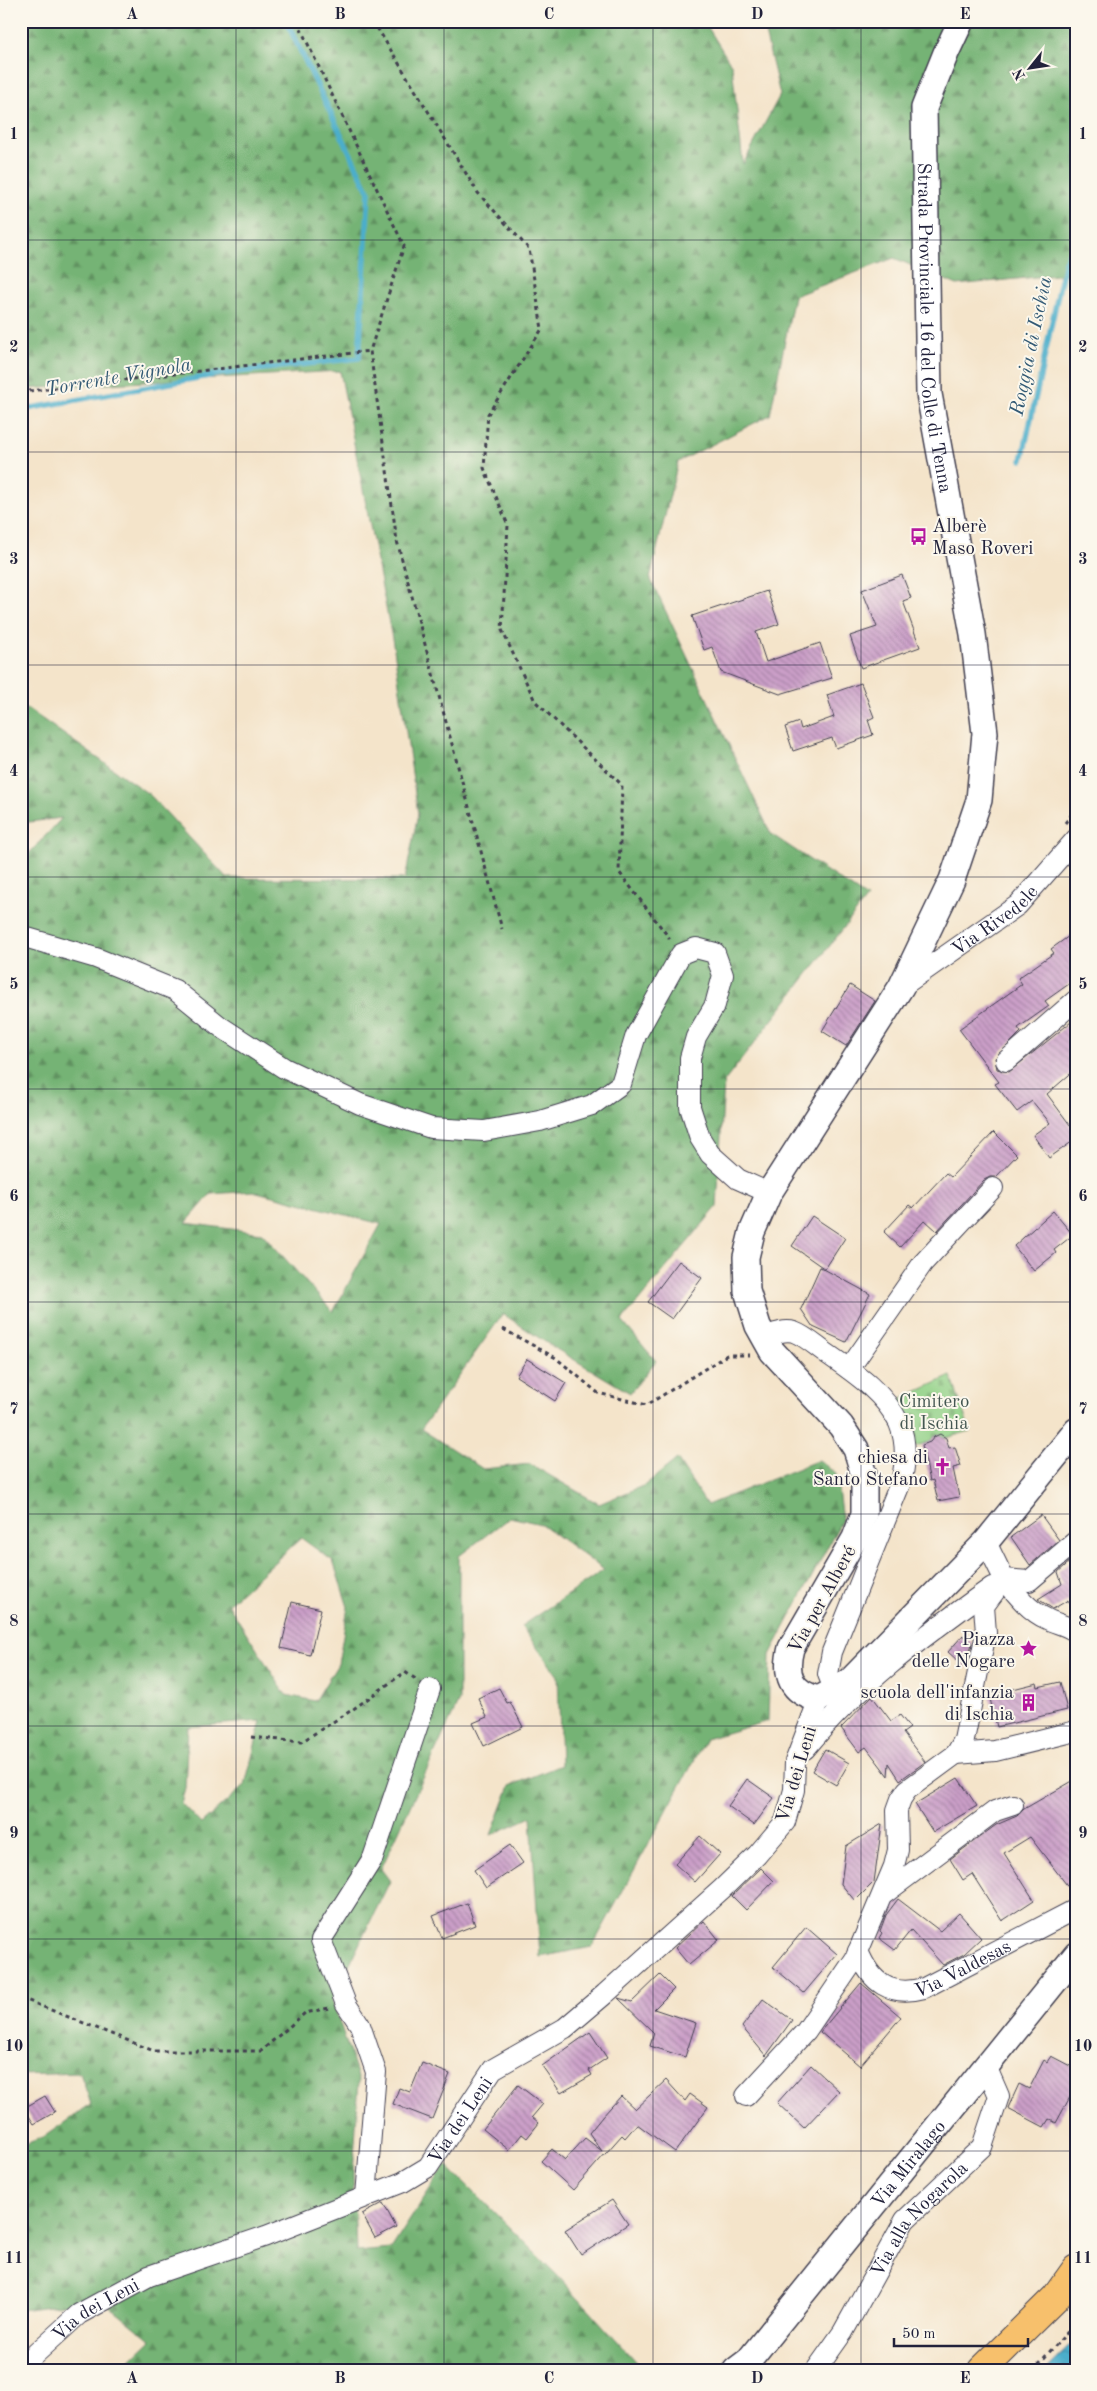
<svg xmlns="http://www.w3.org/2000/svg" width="1097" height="2391" font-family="'Old Standard TT',serif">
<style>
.forest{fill:url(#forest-firs);stroke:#4c6a58;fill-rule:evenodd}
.cemetery{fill:url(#cemetery-stones);stroke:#5a7a61}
.water{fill:url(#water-waves);stroke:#376883}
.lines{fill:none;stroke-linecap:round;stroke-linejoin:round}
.stream{stroke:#4caecb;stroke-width:5.5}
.building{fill:url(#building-back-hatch)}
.minor-casing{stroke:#423f50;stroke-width:22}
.tertiary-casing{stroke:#423f50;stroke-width:28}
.primary-casing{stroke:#423f50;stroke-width:30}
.path{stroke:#423f50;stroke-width:3;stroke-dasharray:4 4;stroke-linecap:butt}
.minor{stroke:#fff;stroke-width:20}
.tertiary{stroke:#fff;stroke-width:25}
.primary{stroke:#f7c06c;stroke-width:28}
.grid{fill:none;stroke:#22223b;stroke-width:1;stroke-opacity:0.55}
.labels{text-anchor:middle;stroke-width:4;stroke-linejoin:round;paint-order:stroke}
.street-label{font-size:19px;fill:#22223b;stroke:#fbf7ec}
.poi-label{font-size:19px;fill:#22223b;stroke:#fbf7ec;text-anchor:end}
.park-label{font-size:19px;fill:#445752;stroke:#fbf7ec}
.water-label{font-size:20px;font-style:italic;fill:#335a75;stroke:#fbf7ec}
.neatline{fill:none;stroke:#22223b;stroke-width:2}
.grid-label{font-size:16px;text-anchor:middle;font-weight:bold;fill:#22223b}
</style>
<defs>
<pattern id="forest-firs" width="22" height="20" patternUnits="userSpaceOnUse" patternTransform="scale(1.25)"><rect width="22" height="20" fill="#75b374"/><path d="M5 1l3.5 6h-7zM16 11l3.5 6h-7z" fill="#609160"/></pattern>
<pattern id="cemetery-stones" width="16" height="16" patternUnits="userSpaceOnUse" patternTransform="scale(1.25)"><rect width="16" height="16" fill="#92d187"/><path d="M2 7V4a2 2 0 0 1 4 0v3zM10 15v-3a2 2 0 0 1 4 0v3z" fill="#7eb375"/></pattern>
<pattern id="water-waves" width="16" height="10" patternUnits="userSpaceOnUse" patternTransform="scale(1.25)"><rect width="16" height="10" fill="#4caecb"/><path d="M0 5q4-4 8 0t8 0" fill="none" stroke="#3f8da6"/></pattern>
<pattern id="building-back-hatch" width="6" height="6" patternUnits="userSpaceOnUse" patternTransform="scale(1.25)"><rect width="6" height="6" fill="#cb9fc8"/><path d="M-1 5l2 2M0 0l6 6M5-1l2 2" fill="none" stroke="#a481a4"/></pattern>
</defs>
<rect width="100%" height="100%" fill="#fbf7ec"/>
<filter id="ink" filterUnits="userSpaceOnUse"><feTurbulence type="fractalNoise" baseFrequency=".02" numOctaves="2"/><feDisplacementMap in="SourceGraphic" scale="10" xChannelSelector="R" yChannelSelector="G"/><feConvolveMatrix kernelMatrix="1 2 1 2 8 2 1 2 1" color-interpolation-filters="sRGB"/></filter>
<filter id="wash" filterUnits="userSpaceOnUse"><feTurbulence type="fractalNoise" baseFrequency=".0096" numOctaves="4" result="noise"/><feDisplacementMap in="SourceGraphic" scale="20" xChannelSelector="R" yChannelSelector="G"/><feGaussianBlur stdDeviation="1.12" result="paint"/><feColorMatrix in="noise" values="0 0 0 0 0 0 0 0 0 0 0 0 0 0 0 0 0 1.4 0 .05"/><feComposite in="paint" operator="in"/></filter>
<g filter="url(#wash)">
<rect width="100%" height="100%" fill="#f4e4ca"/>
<!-- forest -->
<path class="forest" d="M21,21H704L732,66L743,164L780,95L765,33L786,21H1076V273L957,285L894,258L794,296L770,415L678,462L650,578L771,834L867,898L724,1082L717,1207L622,1321L656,1361L630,1393L553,1347L503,1314L421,1429L483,1469L530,1464L599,1504L645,1485L677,1459L707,1505L819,1460L836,1474L842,1520L770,1655L768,1721L706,1739L592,1947L540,1957L531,1817L491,1835L510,1786L561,1765L558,1676L521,1626L604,1570L541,1524L510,1517L459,1556V1701L381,1869L390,1881L332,2000L359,2080L353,2174L356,2252L391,2249L446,2164L557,2275L643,2370H120L151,2340L100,2299L21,2310V2146L45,2136L91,2104L80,2073L21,2075V862L62,818L21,823V709H28L150,795L227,878L405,879L418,814L394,649L340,371L21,389ZM253,1191L381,1224L333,1312L262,1233L186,1223L211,1194ZM301,1538L333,1561L348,1607L338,1664L315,1701L286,1695L228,1604ZM261,1721L245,1785L201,1824L181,1803L185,1789L188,1727Z"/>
<!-- cemetery -->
<path class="cemetery" d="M951,1376L970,1431L946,1438L939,1434L934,1437L930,1442L912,1447L896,1401Z"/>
<!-- water -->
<path class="water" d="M1076,2340V2370H1045Z"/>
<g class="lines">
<!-- stream -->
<path class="stream" d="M21,410L220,374L359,358L369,192L286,21
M1022,460L1065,262L1076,240"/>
</g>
<g id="blocks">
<!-- building -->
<path class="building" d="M902,575L911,598L903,601L920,647L861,668L850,636L877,627L862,590Z
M767,591L779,624L756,632L766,662L820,643L832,678L780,694L721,672L712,647L704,650L692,616Z
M861,683L874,717L868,720L873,735L836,748L832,738L793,751L785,727L799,722L801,729L834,717L827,695Z
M1076,931V979L1045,1001L1049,1006L1018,1028L1021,1032L995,1058L997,1069L1009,1072L1076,1018V1069L1047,1094L1076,1133V1139L1049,1158L1033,1135L1050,1123L1032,1101L1017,1112L995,1084L999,1082L959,1029L1022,984L1018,978L1054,953L1051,949Z
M850,985L875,1001L846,1046L822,1031Z
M994,1132L1017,1155L996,1177H990L984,1180L937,1231L925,1220L900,1247L884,1232L909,1205L913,1208L946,1173L951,1177Z
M1053,1211L1073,1235L1054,1250L1056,1253L1034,1271L1014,1246Z
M812,1216L845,1238L825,1269L792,1246Z
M679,1261L702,1278L672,1319L648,1302Z
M820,1267L870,1294L846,1342L813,1327L801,1309Z
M527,1359L566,1383L555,1401L516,1376Z
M940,1434L946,1438L949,1448L955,1447L961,1466L953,1468L959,1497L938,1501L933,1480L930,1481L922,1445L930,1442L934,1437Z
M1041,1515L1059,1540L1030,1565L1011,1537Z
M1072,1560L1076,1564V1617H1074L1068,1600L1053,1609L1038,1599L1062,1584L1058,1572Z
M292,1602L321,1609L310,1655L281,1648Z
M963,1635L972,1643L966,1668L948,1652Z
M1060,1682L1067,1710L997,1727L989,1695L1037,1683L1038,1687Z
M499,1688L507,1703L510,1702L523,1727L484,1746L473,1723L487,1717L478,1698Z
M872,1696L891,1721L900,1715L910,1728L903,1733L925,1762L900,1780L889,1763L888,1776L866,1747L859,1752L841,1728Z
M825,1749L849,1763L836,1785L812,1771Z
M958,1778L977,1806L933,1832L915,1804Z
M747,1779L774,1798L754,1825L728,1806Z
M1076,1779V1897L1030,1837L1004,1853L1034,1900L1002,1921L972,1874L963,1880L950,1859L996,1825L1017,1816L1024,1809Z
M882,1824L874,1882L855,1901L841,1884L846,1846Z
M700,1836L720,1854L695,1882L675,1864Z
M510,1845L523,1863L486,1888L474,1870Z
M761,1868L774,1881L746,1910L732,1896Z
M898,1899L940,1931L959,1913L981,1938L964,1954L943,1965L911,1930L895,1950L879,1938L882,1933L880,1931L886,1915Z
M467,1903L475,1925L442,1938L433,1916Z
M704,1921L719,1940L689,1965L675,1948Z
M806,1927L837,1954L804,1993L773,1967Z
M660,1975L674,1989L654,2009L696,2023L685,2057L650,2046L654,2033L618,1998L632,2002Z
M861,1983L901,2017L860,2066L820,2032Z
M763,1999L792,2020L766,2056L742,2027Z
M590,2032L607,2058L589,2070L592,2075L561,2093L542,2066Z
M1051,2056L1076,2069V2086L1056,2123L1049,2119L1044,2127L1008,2108L1019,2084L1029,2089L1044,2060L1047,2062Z
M422,2063L450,2074L432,2119L393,2104L399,2088L410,2092Z
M811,2065L839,2091L804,2128L777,2103Z
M666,2080L685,2101L690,2094L708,2107L675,2152L637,2124L625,2138L622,2135L573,2190L541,2161L552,2149L565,2160L585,2138L602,2151L589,2133L602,2117L621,2096L635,2109Z
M518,2085L543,2104L532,2117L539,2123L527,2138L522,2134L509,2150L483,2129Z
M45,2096L55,2112L34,2124L24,2108Z
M612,2200L628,2224L581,2255L565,2230Z
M383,2203L396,2227L375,2238L362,2214Z"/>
</g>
</g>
<g filter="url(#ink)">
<use href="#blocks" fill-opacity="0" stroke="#423f50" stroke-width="1"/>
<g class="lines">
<defs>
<g id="minor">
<path d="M21,936L96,958L175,990L221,1027L284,1068L360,1104L431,1128L484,1131L540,1121L592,1105L621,1084L636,1035L681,954L696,948L715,953L723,975L715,1005L696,1037L690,1058V1107L700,1138L710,1154L738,1179L769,1193"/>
<path id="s1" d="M901,987L1018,905L1076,839"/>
<path d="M1006,1061L1076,1000"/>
<path d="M764,1337C773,1334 784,1329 794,1332C805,1336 816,1346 826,1353C853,1372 884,1392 899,1423C907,1442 906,1460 902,1479L832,1652L828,1674L835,1692"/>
<path d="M849,1369L923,1263L993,1188"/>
<path d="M986,1542L1004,1579L1029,1581L1076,1541"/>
<path d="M1004,1579C1016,1594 1029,1611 1047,1619C1057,1624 1066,1625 1076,1632"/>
<path d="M805,1749C858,1684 924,1636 992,1587"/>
<path d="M956,1754L995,1751L1076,1731"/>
<path d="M884,1894L995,1811L1013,1805"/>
<path id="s2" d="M858,1951C871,1983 890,1997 924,1988L1076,1909"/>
<path d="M746,2096L806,2031L855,1959L894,1866L898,1850L897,1810L901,1799L907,1790L956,1754L964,1740L986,1633L984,1606L1004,1579"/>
<path d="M366,2196L376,2072L360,2025L346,2004L321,1940L373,1858L430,1689"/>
<path id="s3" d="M21,2367L79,2314L149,2276L266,2236L403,2182L428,2167L493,2069L565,2028L605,1994L722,1889L757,1855L785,1822L794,1790L795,1762L819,1699"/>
<path id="s4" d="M816,2370L843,2332L905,2220L982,2147L999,2096L986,2066"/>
</g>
<g id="tertiary">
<path id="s5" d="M961,21L946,53L924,108L929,394L973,634L985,733L979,800L952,880L901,987L769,1193L752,1232L746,1257L747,1291L758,1326L772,1351L841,1426L856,1449L864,1475V1514L855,1538L791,1648C784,1675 791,1693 819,1699L849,1682L986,1542L1076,1431"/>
<path id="s6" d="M736,2370L748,2361L1076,1955"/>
</g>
<path id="primary" d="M982,2370L1056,2297L1076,2269"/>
</defs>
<!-- minor casing -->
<use href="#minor" class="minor-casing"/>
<!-- tertiary casing -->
<use href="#tertiary" class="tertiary-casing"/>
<!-- primary casing -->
<use href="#primary" class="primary-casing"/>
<!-- path -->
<path class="path" d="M297,21L404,246L370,351L397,541L502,929
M373,21L478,193L529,249L542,329L488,414L484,468L508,525L502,630L535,701L622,785L619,872L670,939
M21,392L370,351
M1065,823L1076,809
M503,1329L556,1358L598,1393L647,1405L727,1355H750
M251,1737L301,1742L352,1710L405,1672L417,1680
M21,1998L154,2051H261L305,2013L329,2008
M1033,2370L1076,2323"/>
<!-- minor -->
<use href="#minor" class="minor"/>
<!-- tertiary -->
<use href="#tertiary" class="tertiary"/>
<!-- primary -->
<use href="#primary" class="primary"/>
</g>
</g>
<!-- grid -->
<path class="grid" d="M236,21V2370M444,21V2370M653,21V2370M861,21V2370M21,240H1076M21,452H1076M21,665H1076M21,877H1076M21,1089H1076M21,1302H1076M21,1514H1076M21,1726H1076M21,1939H1076M21,2151H1076"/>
<!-- icons -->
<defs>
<symbol id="bus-bare" viewBox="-9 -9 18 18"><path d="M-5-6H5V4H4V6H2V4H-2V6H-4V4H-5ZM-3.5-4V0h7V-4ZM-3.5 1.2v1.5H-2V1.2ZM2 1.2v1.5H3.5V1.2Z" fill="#b5179e" stroke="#fbf7ec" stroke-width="2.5" paint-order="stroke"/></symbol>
<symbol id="church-bare" viewBox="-9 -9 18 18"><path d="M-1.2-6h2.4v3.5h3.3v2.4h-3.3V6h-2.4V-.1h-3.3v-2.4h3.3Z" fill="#b5179e" stroke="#fbf7ec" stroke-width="2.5" paint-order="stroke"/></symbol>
<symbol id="sight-bare" viewBox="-9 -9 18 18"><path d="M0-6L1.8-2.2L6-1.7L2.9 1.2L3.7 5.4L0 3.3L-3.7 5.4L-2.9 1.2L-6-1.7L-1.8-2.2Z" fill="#b5179e" stroke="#fbf7ec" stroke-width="2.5" paint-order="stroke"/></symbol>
<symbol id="building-bare" viewBox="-9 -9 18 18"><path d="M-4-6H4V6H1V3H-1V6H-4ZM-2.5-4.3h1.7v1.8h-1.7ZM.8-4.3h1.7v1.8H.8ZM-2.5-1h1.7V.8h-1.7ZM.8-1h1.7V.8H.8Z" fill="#b5179e" stroke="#fbf7ec" stroke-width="2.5" paint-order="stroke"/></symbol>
</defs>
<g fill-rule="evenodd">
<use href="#bus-bare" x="906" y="524" width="25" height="25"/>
<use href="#church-bare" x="930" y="1454" width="25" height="25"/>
<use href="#sight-bare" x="1016" y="1636" width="25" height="25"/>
<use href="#building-bare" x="1016" y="1690" width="25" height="25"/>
</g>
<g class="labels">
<!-- street labels -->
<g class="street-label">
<text dy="7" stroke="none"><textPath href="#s5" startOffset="315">Strada Provinciale 16 del Colle di Tenna</textPath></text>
<text dy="7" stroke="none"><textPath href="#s1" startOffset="115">Via Rivedele</textPath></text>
<text transform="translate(821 1599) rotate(-61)" y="7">Via per Alberé</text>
<text transform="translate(795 1774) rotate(-73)" y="7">Via dei Leni</text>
<text dy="7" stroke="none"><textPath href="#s2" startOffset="128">Via Valdesas</textPath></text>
<text dy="7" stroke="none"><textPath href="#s3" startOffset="515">Via dei Leni</textPath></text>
<text dy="7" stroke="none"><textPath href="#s6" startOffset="269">Via Miralago</textPath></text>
<text dy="7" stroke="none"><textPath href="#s4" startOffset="184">Via alla Nogarola</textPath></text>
<text dy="7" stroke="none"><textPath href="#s3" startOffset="95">Via dei Leni</textPath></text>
</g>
<!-- poi labels -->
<g class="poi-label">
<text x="932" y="532" text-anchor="start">Alberè<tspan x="932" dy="22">Maso Roveri</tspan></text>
<text x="928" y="1463">chiesa di<tspan x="928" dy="22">Santo Stefano</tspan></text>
<text x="1015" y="1645">Piazza<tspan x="1015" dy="22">delle Nogare</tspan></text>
<text x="1014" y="1698">scuola dell'infanzia<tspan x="1014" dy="22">di Ischia</tspan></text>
</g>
<!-- park labels -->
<g class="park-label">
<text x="934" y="1407">Cimitero<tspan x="934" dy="22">di Ischia</tspan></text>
</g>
<!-- water labels -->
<g class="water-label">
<text transform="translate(1030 346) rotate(-78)" y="7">Roggia di Ischia</text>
<text transform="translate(118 376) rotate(-10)" y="7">Torrente Vignola</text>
</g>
</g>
<!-- margin -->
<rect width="1097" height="2391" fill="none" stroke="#fbf7ec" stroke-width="55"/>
<!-- north arrow -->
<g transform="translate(1030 68) rotate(240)" stroke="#fbf7ec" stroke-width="4" paint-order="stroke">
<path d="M0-4L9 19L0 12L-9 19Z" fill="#22223b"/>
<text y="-8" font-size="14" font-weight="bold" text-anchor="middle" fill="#22223b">N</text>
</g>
<!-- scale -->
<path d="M894 2338v8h134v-8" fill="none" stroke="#22223b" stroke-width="2.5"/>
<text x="902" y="2338" font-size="15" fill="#22223b" stroke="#fbf7ec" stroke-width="4" paint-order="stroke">50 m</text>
<rect x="28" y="28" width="1042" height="2336" class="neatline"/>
<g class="grid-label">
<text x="132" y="19">A</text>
<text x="340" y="19">B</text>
<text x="549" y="19">C</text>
<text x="757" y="19">D</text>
<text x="965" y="19">E</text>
<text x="14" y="139">1</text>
<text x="1083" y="139">1</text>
<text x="14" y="352">2</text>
<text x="1083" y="352">2</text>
<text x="14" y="564">3</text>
<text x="1083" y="564">3</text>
<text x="14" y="776">4</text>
<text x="1083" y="776">4</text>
<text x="14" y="989">5</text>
<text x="1083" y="989">5</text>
<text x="14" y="1201">6</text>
<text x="1083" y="1201">6</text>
<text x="14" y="1414">7</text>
<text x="1083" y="1414">7</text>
<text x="14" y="1626">8</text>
<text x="1083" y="1626">8</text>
<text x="14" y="1838">9</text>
<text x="1083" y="1838">9</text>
<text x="14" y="2051">10</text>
<text x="1083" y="2051">10</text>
<text x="14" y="2263">11</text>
<text x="1083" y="2263">11</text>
<text x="132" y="2383">A</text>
<text x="340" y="2383">B</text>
<text x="549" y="2383">C</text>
<text x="757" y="2383">D</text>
<text x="965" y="2383">E</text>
</g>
</svg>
